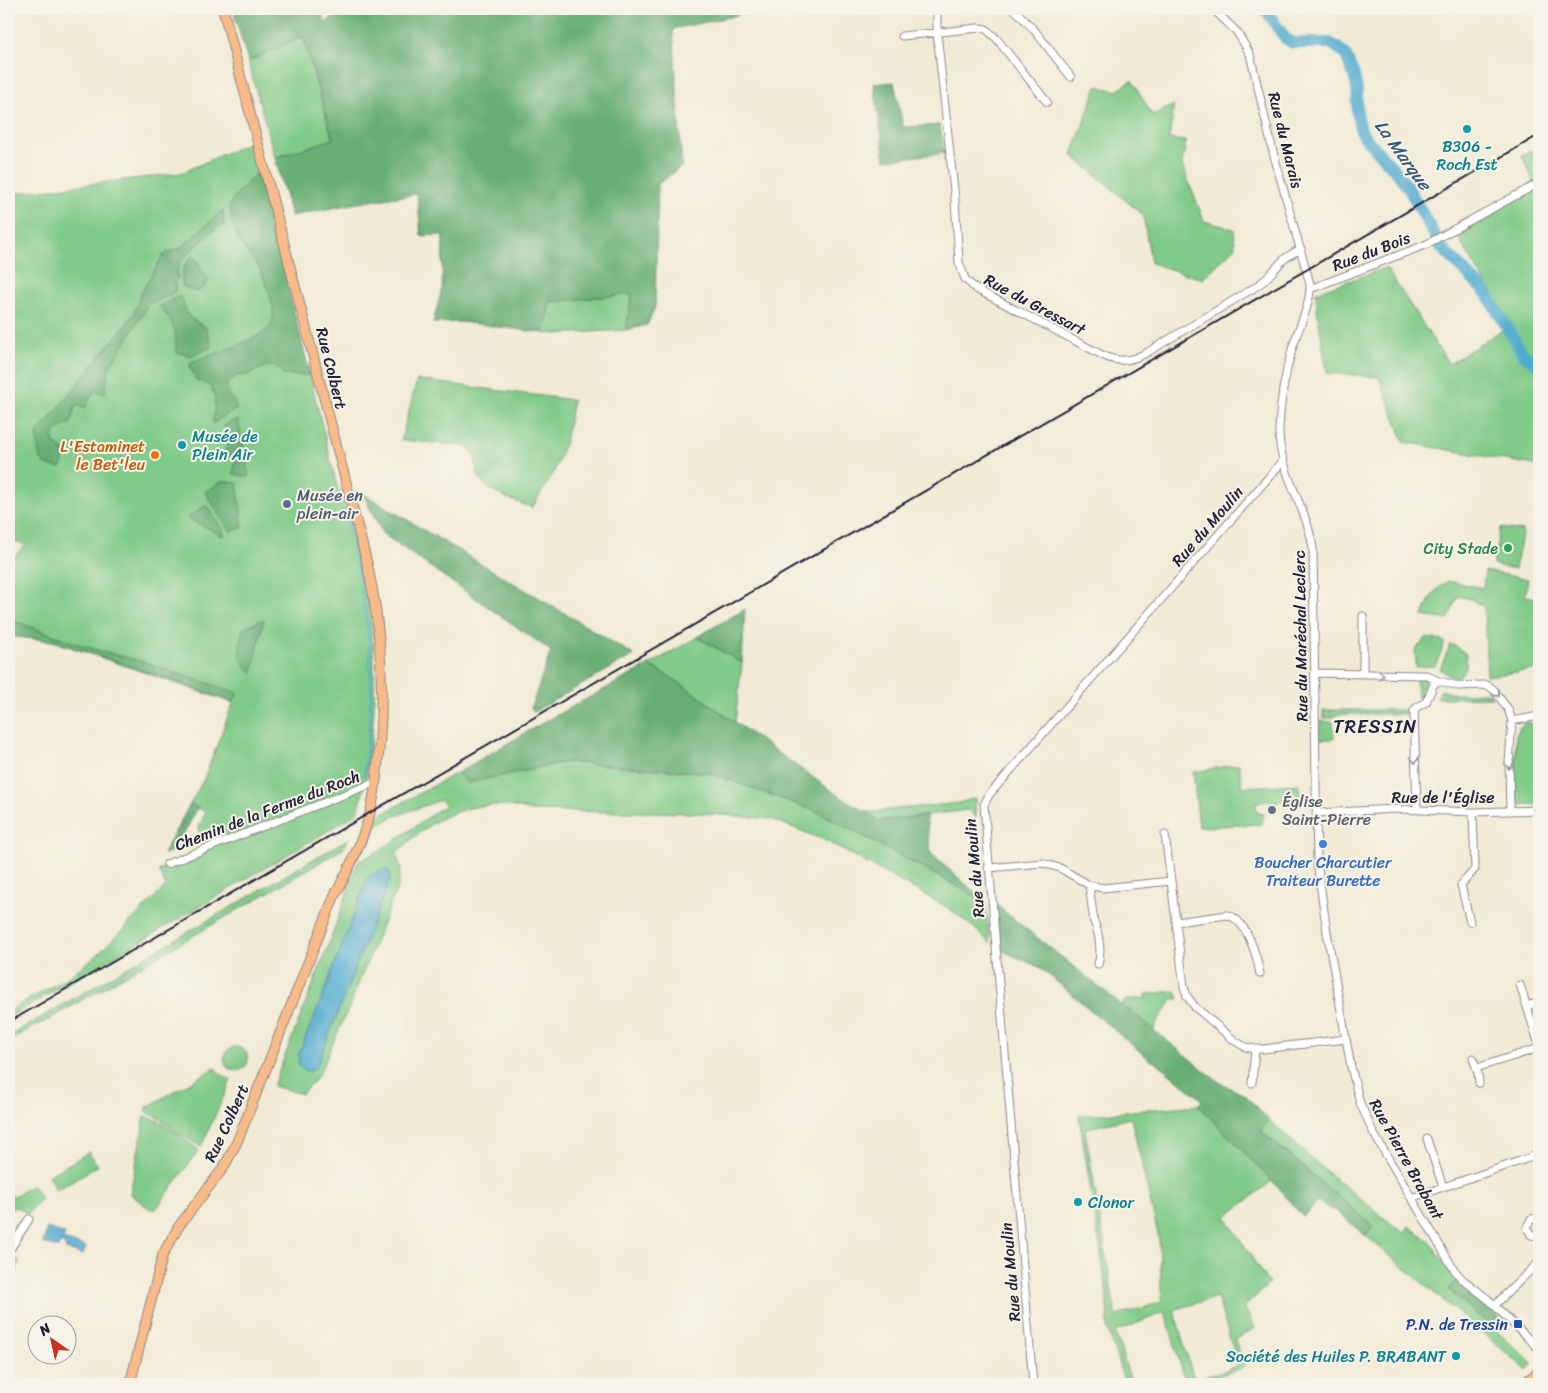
<svg xmlns="http://www.w3.org/2000/svg" width="1548" height="1393" font-family="Sriracha,sans-serif">
<style>
.green{fill:#81cb89;stroke:#527662;fill-rule:evenodd}
.forest{fill:#68af75;stroke:#456858}
.water{fill:#51abcf;stroke:#3a6685}
.lines{fill:none;stroke-linecap:round;stroke-linejoin:round}
.stream{stroke:#51abcf;stroke-width:2}
.river{stroke:#51abcf;stroke-width:12}
.minor-casing{stroke:#8a8688;stroke-width:9}
.major-casing{stroke:#8a8688;stroke-width:11}
.minor{stroke:#fff;stroke-width:7}
.major{stroke:#f9bc89;stroke-width:9}
.rail{stroke:#22223b;stroke-width:2}
.oneway{stroke:#9c9ca7}
.culture-dot{fill:#0f9aa8;stroke:#f7f3e8;stroke-width:2}
.food-dot{fill:#e8710a;stroke:#f7f3e8;stroke-width:2}
.service-dot{fill:#5c6f8a;stroke:#f7f3e8;stroke-width:2}
.leisure-dot{fill:#2e9e5b;stroke:#f7f3e8;stroke-width:2}
.worship-dot{fill:#6b7280;stroke:#f7f3e8;stroke-width:2}
.shop-dot{fill:#3f7fe0;stroke:#f7f3e8;stroke-width:2}
.transit-dot{fill:#1a4fb4;stroke:#f7f3e8;stroke-width:2}
.labels{text-anchor:middle;stroke-width:4;stroke-linejoin:round;paint-order:stroke}
.street-label{font-size:16px;fill:#22223b;stroke:#f7f3e8}
.culture-label{font-size:16px;fill:#0d838f;stroke:#f7f3e8;text-anchor:start}
.food-label{font-size:16px;fill:#c56008;stroke:#f7f3e8;text-anchor:end}
.service-label{font-size:16px;fill:#4e5e75;stroke:#f7f3e8;text-anchor:start}
.leisure-label{font-size:16px;fill:#27864d;stroke:#f7f3e8;text-anchor:end}
.worship-label{font-size:16px;fill:#5b616d;stroke:#f7f3e8;text-anchor:start}
.shop-label{font-size:16px;fill:#366cbe;stroke:#f7f3e8}
.transit-label{font-size:16px;fill:#164399;stroke:#f7f3e8;text-anchor:end}
.water-label{font-size:18px;font-style:italic;fill:#355976;stroke:#f7f3e8}
.quarter-label{font-size:19px;letter-spacing:1px;fill:#22223b;stroke:#f7f3e8}
</style>
<rect width="100%" height="100%" fill="#f7f3e8"/>
<filter id="ink" filterUnits="userSpaceOnUse"><feTurbulence type="fractalNoise" baseFrequency=".02" numOctaves="2"/><feDisplacementMap in="SourceGraphic" scale="10" xChannelSelector="R" yChannelSelector="G"/><feConvolveMatrix kernelMatrix="1 2 1 2 8 2 1 2 1" color-interpolation-filters="sRGB"/></filter>
<filter id="wash" filterUnits="userSpaceOnUse"><feTurbulence type="fractalNoise" baseFrequency=".0096" numOctaves="4" result="noise"/><feDisplacementMap in="SourceGraphic" scale="20" xChannelSelector="R" yChannelSelector="G"/><feGaussianBlur stdDeviation="1.12" result="paint"/><feColorMatrix in="noise" values="0 0 0 0 0 0 0 0 0 0 0 0 0 0 0 0 0 1.4 0 .05"/><feComposite in="paint" operator="in"/></filter>
<g filter="url(#wash)">
<rect width="100%" height="100%" fill="#f1ebd5"/>
<!-- green -->
<path class="green" d="M303,36L333,140L275,158L248,61Z
M1132,80L1152,115L1174,105L1169,139L1186,141L1182,165L1204,221L1234,229L1235,248L1202,279L1151,263L1143,215L1072,155L1097,86L1117,91Z
M252,141L338,490L343,493C352,529 363,565 368,601C379,672 376,744 358,813L116,956L9,1017V1011L70,976L98,954L166,886L159,873L160,869L207,851L198,829L206,812L190,804L204,779L233,703L53,641L9,636V562L26,544L9,541V194L181,173Z
M1539,146V466L1404,442L1379,377L1327,373L1317,310L1316,292L1386,268L1449,364L1510,325L1457,235L1534,182L1522,156Z
M632,294L626,330L556,334L544,333L550,302Z
M417,380L573,400L565,443L554,472L532,508C516,501 490,495 480,479C474,467 478,457 467,446L401,440Z
M1500,528L1523,531L1515,569L1493,565Z
M1485,571L1528,579L1525,596L1539,599V669L1487,676L1484,607L1470,599L1458,596L1448,620L1423,616C1428,601 1434,589 1448,581L1483,588Z
M697,637L742,663L735,722L677,681L649,665Z
M1426,638L1442,640L1445,643L1435,666L1416,667L1415,650Z
M1450,645H1454L1466,654V667L1458,679L1448,675L1440,669Z
M1416,678H1425L1427,684L1422,697H1417Z
M1441,690L1455,694L1489,693L1492,697L1437,698Z
M1323,710H1406V714H1339L1331,718H1323Z
M1320,721L1333,722L1334,739H1319Z
M1527,721L1539,730V805L1521,804L1515,799L1516,735L1520,727Z
M566,762L710,773L816,811L985,901L990,943L973,927L947,907L824,840L771,819L697,813L531,811C496,800 464,805 433,823C420,831 408,843 396,853L401,868L398,886L348,1010L318,1076L302,1094L273,1086L327,949L358,862C389,846 416,826 445,805L441,800L395,816L369,829L372,819L457,773L467,783Z
M1239,764L1243,787L1300,784L1302,802H1289L1288,806L1284,807V801H1282L1256,802V812L1264,814L1262,824L1199,827L1193,772Z
M975,798L976,818L969,810L878,821L867,812L959,803Z
M348,839L343,849L41,1024L40,1023L9,1041V1036Z
M1176,991L1179,999H1173L1155,1025L1154,1030L1123,1004L1125,1000L1146,998V994Z
M224 1059a12 12 0 1 1 24 0a12 12 0 1 1-24 0Z
M215,1068L219,1073L231,1080L201,1147L178,1133L156,1116L146,1112L147,1107Z
M1198,1105L1272,1181L1226,1217L1269,1284L1244,1307L1255,1328L1235,1340L1245,1367L1196,1384H1186L1165,1312L1115,1332L1132,1384H1125L1108,1330L1106,1286L1079,1116ZM1131,1118L1159,1239L1162,1302L1116,1316L1085,1129ZM1217,1297L1238,1365L1219,1373L1194,1379L1174,1310Z
M145,1116L159,1121L199,1150L156,1209H150L130,1194Z
M1269,1120C1312,1160 1357,1198 1404,1233L1409,1226L1426,1239H1428L1457,1281L1448,1289L1533,1363L1527,1370L1366,1236L1373,1226L1260,1130Z
M89,1152L98,1166L56,1190L48,1176Z
M33,1185L41,1198L28,1214L17,1207L9,1209V1191L12,1197Z
M12,1257L19,1260L9,1305V1264Z"/>
<!-- forest -->
<path class="forest" d="M245,9H319L326,23L340,9H754L734,16L673,29L682,166L658,184L655,307L647,325L626,330L632,294L550,302L544,333L462,322L433,323L442,288L443,235L421,236L417,194L358,203L291,216L275,158L333,139L303,37L248,61L234,14Z
M894,82L903,127L940,125L944,153L885,160L874,84Z
M259,171L310,375H283L279,367L266,366L247,375L236,376L226,386L237,409L213,423C214,405 221,384 197,381L192,371L189,368L191,362C212,354 252,343 268,328C281,316 266,280 258,267C246,248 235,242 231,217C230,213 229,206 231,202C234,195 253,178 259,171Z
M223,210L224,226H219L187,254L178,265L177,280L166,253L180,248Z
M164,254L176,286L175,291L170,295L149,304L109,368L105,393L94,391L86,407L75,406L71,423L60,428L53,435V442L65,452L61,468L45,465L39,456L37,434L134,314L142,291Z
M193,255L209,280L203,288L196,292L182,286C182,271 182,267 193,255Z
M180,296L189,317L206,328L212,347L190,356L176,352C176,329 175,324 159,306Z
M238,420L249,477L233,474L236,457L225,455L228,436L224,426L233,421Z
M223,481L237,483L243,528L230,531L205,492Z
M362,493L601,635L634,655L534,712L531,707L551,651L383,534Z
M206,505L222,528L225,537L187,518Z
M745,609L742,663L697,637Z
M264,619L252,673C234,654 239,652 243,628Z
M15,621L83,646L144,662L238,693L233,702L53,641L9,636V626Z
M649,665L677,681L839,796L867,812L878,821L926,816L931,854L975,892L984,894L985,901L816,811L710,773L566,762L467,783L457,773L542,723Z
M190,804L198,808L174,851L163,854Z
M995,904L1219,1082L1246,1096L1269,1120L1260,1131L1373,1226L1366,1236L1336,1211L1327,1208L1318,1201L1303,1217L1272,1181L1198,1105L1202,1100L1156,1062L1151,1061L1039,967L1001,950Z
M1457,1281L1503,1321L1495,1330L1448,1289Z"/>
<!-- water -->
<path class="water" d="M382,869L389,871L390,879L317,1066L311,1071H305L298,1065L299,1053L319,1005L367,879L371,875Z
M47,1228L65,1234L63,1240L86,1247L83,1255L65,1249L66,1245L60,1243L58,1248L43,1243Z"/>
<g class="lines">
<!-- stream -->
<path class="stream" d="M347,520C359,570 369,620 371,671C372,706 368,741 364,775"/>
<!-- river -->
<path class="river" d="M1265,9L1285,38L1293,43H1330L1338,48L1345,54L1354,75L1357,90V111L1359,125L1363,135L1399,175L1410,191L1441,247L1487,294L1523,354L1539,365"/>
</g>
</g>
<g filter="url(#ink)">
<g class="lines">
<defs>
<path id="minor" d="M937,9V33L955,200L959,262L965,279L976,289L1106,357C1122,363 1133,360 1148,352L1257,286C1276,273 1277,259 1301,249
M1014,9L1035,31L1071,77
M1213,9L1237,32L1250,54L1273,152L1310,284C1311,305 1299,326 1293,346C1285,373 1280,401 1279,429C1278,472 1308,508 1313,549L1317,862L1327,932L1351,1067L1360,1103L1374,1134L1453,1268L1461,1278L1489,1300L1539,1349
M902,36L979,28L986,29L996,38L1047,102
M1310,289L1425,245L1539,183
M1363,616V674
M1315,673L1426,675L1436,680L1458,686L1487,685L1493,689L1508,709L1512,721L1509,763L1510,811
M1512,721L1539,716
M1417,809L1414,711L1416,708L1426,702L1436,680
M1316,813L1396,809L1473,812L1539,810
M1165,835L1171,881
M167,864L376,782
M988,868L1042,863L1060,868L1089,885L1103,888L1171,881L1184,987L1187,996L1195,1007L1235,1041L1245,1047L1255,1049H1263L1346,1039
M1089,885L1094,922C1099,932 1102,953 1098,964
M1176,922L1227,915C1247,919 1257,957 1260,974
M1470,922L1461,885L1475,869L1473,812
M1520,985L1539,1045
M1527,1006L1539,1002
M1473,1058L1478,1073L1479,1083
M1476,1068L1539,1048
M1252,1083L1255,1049
M1427,1139L1443,1187
M1411,1198L1526,1159L1539,1153
M1539,1218L1531,1219L1527,1227L1531,1235L1539,1236
M9,1251L29,1219
M1495,1305L1539,1262
M1033,1384L984,805L989,795L1283,461"/>
<path id="major" d="M223,9L366,559C380,618 384,676 380,737C378,761 377,785 371,809C364,839 349,869 334,897
M130,1384L163,1254L179,1226L224,1167L237,1142L336,892
M1524,1384L1539,1371"/>
</defs>
<!-- minor casing -->
<use href="#minor" class="minor-casing"/>
<!-- major casing -->
<use href="#major" class="major-casing"/>
<!-- minor -->
<use href="#minor" class="minor"/>
<!-- major -->
<use href="#major" class="major"/>
<!-- rail -->
<path class="rail" d="M9,1022L1539,135"/>
</g>
<!-- one-way arrows -->
<defs><path id="oneway-chevron" d="M-2-3.5L2.5 0L-2 3.5" fill="none" stroke-width="1.6" stroke-linecap="round" stroke-linejoin="round" transform="scale(1.25)"/></defs>
<g class="oneway">
<use href="#oneway-chevron" transform="translate(1381 675) rotate(1)"/>
<use href="#oneway-chevron" transform="translate(1497 694) rotate(51)"/>
<use href="#oneway-chevron" transform="translate(1415 760) rotate(88)"/>
<use href="#oneway-chevron" transform="translate(1509 766) rotate(91)"/>
</g>
</g>
<!-- markers -->
<g class="culture-dot">
<circle cx="1467" cy="129" r="5"/>
<circle cx="182" cy="445" r="5"/>
<circle cx="1078" cy="1202" r="5"/>
<circle cx="1456" cy="1356" r="5"/>
</g>
<circle class="food-dot" cx="155" cy="455" r="5"/>
<circle class="service-dot" cx="287" cy="504" r="5"/>
<circle class="leisure-dot" cx="1508" cy="548" r="5"/>
<circle class="worship-dot" cx="1272" cy="810" r="5"/>
<circle class="shop-dot" cx="1323" cy="844" r="5"/>
<rect class="transit-dot" x="1513" y="1319" width="10" height="10" rx="2.5"/>
<g class="labels">
<!-- street labels -->
<g class="street-label">
<text transform="translate(1286 140) rotate(76)" y="6">Rue du Marais</text>
<text transform="translate(1371 251) rotate(-21)" y="6">Rue du Bois</text>
<text transform="translate(1035 304) rotate(28)" y="6">Rue du Gressart</text>
<text transform="translate(332 368) rotate(76)" y="6">Rue Colbert</text>
<text transform="translate(1207 526) rotate(-49)" y="6">Rue du Moulin</text>
<text transform="translate(1300 636) rotate(-91)" y="6">Rue du Maréchal Leclerc</text>
<text x="1443" y="803">Rue de l'Église</text>
<text transform="translate(267 810) rotate(-21)" y="6">Chemin de la Ferme du Roch</text>
<text transform="translate(974 868) rotate(-95)" y="6">Rue du Moulin</text>
<text transform="translate(226 1123) rotate(-65)" y="6">Rue Colbert</text>
<text transform="translate(1407 1159) rotate(61)" y="6">Rue Pierre Brabant</text>
<text transform="translate(1010 1272) rotate(-95)" y="6">Rue du Moulin</text>
</g>
<!-- culture labels -->
<g class="culture-label">
<text x="1467" y="152" text-anchor="middle">B306 -<tspan x="1467" dy="18">Roch Est</tspan></text>
<text x="192" y="442">Musée de<tspan x="192" dy="18">Plein Air</tspan></text>
<text x="1088" y="1208">Clonor</text>
<text x="1446" y="1362" text-anchor="end">Société des Huiles P. BRABANT</text>
</g>
<!-- food labels -->
<g class="food-label">
<text x="145" y="452">L'Estaminet<tspan x="145" dy="18">le Bet'leu</tspan></text>
</g>
<!-- service labels -->
<g class="service-label">
<text x="297" y="501">Musée en<tspan x="297" dy="18">plein-air</tspan></text>
</g>
<!-- leisure labels -->
<g class="leisure-label">
<text x="1498" y="554">City Stade</text>
</g>
<!-- worship labels -->
<g class="worship-label">
<text x="1282" y="807">Église<tspan x="1282" dy="18">Saint-Pierre</tspan></text>
</g>
<!-- shop labels -->
<g class="shop-label">
<text x="1323" y="868">Boucher Charcutier<tspan x="1323" dy="18">Traiteur Burette</tspan></text>
</g>
<!-- transit labels -->
<g class="transit-label">
<text x="1508" y="1330">P.N. de Tressin</text>
</g>
<!-- water labels -->
<g class="water-label">
<text transform="translate(1403 155) rotate(54)" y="6">La Marque</text>
</g>
<!-- quarter labels -->
<g class="quarter-label">
<text x="1375" y="733">TRESSIN</text>
</g>
</g>
<!-- margin -->
<rect width="1548" height="1393" fill="none" stroke="#f7f3e8" stroke-width="30"/>
<!-- north arrow -->
<g transform="translate(52 1340) rotate(326)"><circle r="24" fill="#f7f3e8" stroke="#a29fa3"/>
<path d="M0-4L9 19L0 12L-9 19Z" fill="#c8321e"/>
<text y="-8" font-size="14" font-weight="bold" text-anchor="middle" fill="#22223b">N</text>
</g>
</svg>
